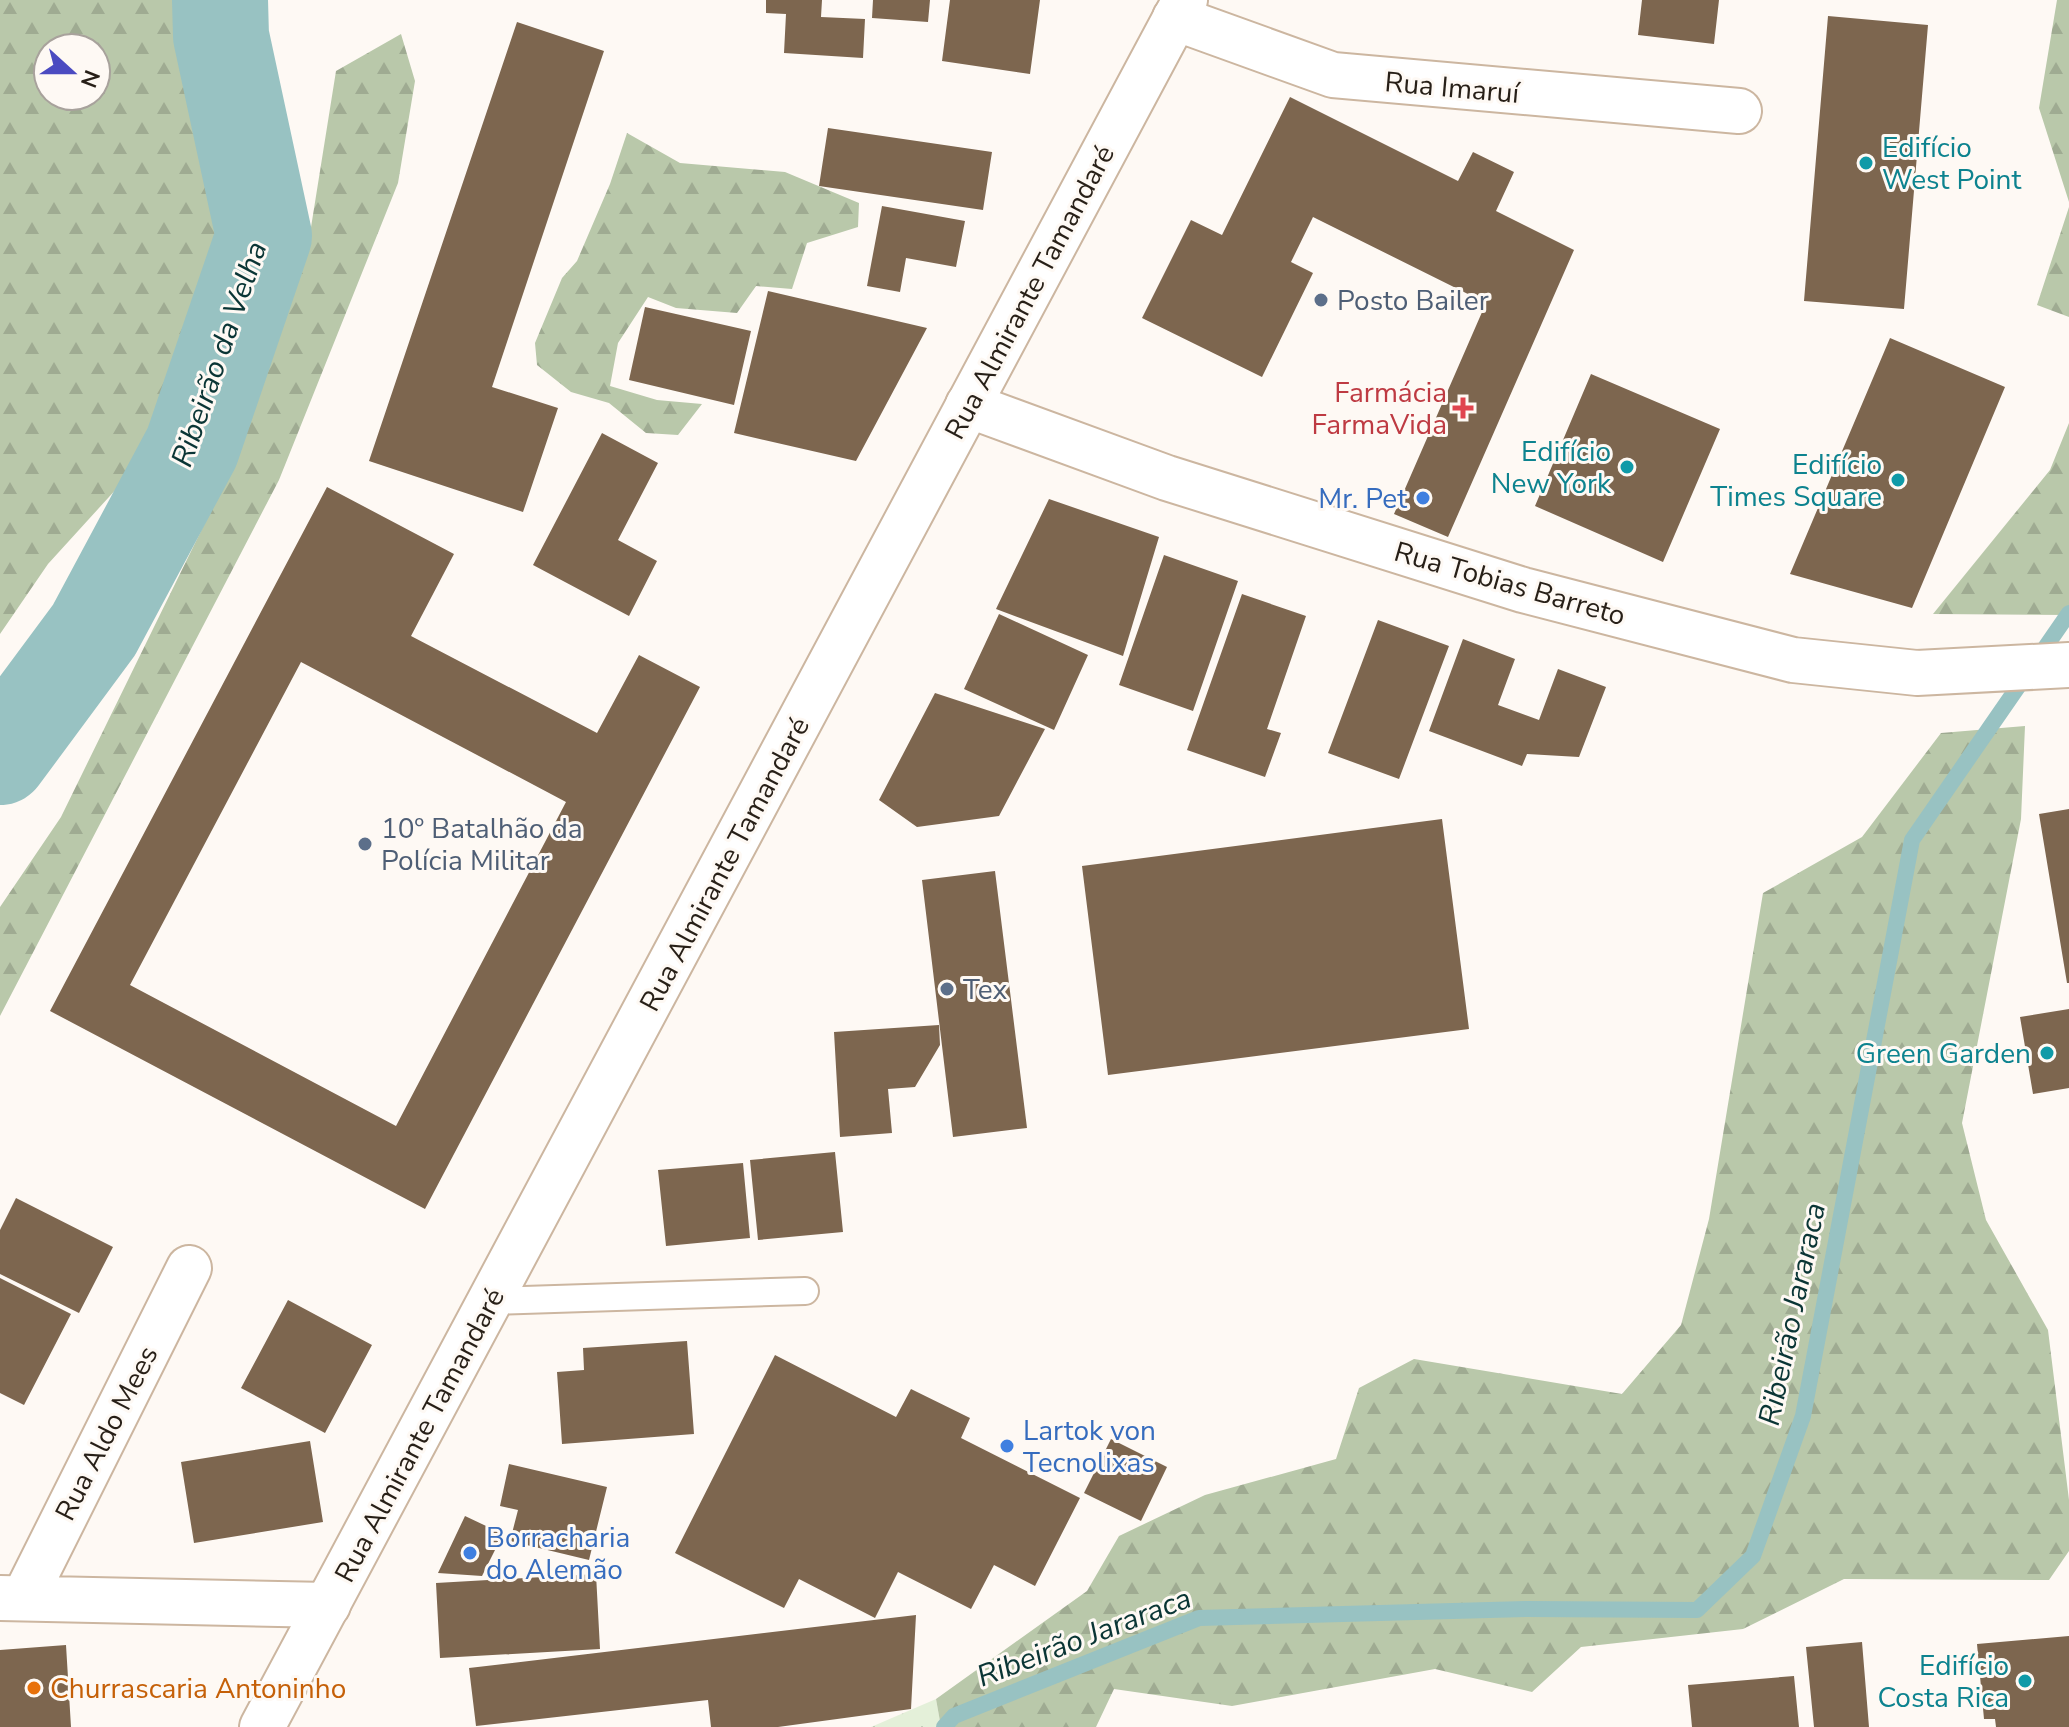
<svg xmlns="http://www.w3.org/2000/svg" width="2069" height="1727" font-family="'Nunito Sans',sans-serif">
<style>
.grass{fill:url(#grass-tufts)}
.forest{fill:url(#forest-firs);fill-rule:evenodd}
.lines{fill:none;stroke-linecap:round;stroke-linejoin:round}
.stream{stroke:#98c2c2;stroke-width:16}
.river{stroke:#98c2c2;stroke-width:96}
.building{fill:#7d664f;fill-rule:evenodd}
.lane-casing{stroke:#ccb6a0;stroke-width:30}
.street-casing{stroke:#ccb6a0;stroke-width:48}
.secondary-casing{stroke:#ccb6a0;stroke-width:48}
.lane{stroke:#fff;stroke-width:26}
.street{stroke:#fff;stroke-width:44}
.secondary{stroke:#fff;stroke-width:44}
.culture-dot{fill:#0f9aa8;stroke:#fef9f4;stroke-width:3}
.service-dot{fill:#5c6f8a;stroke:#fef9f4;stroke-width:3}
.health-dot{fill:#e0444e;stroke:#fef9f4;stroke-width:3}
.shop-dot{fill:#3f7fe0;stroke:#fef9f4;stroke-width:3}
.food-dot{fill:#e8710a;stroke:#fef9f4;stroke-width:3}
.labels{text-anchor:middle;stroke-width:6;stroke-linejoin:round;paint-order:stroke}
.street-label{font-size:28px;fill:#271f17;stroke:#fef9f4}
.culture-label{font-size:28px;fill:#0d838f;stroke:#fef9f4;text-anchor:end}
.service-label{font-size:28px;fill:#4e5e75;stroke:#fef9f4;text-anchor:start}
.health-label{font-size:28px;fill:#be3a42;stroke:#fef9f4;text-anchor:end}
.shop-label{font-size:28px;fill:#366cbe;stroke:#fef9f4;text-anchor:start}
.food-label{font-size:28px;fill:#c56008;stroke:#fef9f4;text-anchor:start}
.water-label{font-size:30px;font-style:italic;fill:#0a3535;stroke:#fef9f4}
</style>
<defs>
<pattern id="grass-tufts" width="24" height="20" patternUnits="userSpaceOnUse" patternTransform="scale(2)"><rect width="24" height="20" fill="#e4f0d9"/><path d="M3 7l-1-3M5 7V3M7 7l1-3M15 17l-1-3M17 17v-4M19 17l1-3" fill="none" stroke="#c4cdba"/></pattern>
<pattern id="forest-firs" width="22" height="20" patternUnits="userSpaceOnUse" patternTransform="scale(2)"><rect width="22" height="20" fill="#b9c8aa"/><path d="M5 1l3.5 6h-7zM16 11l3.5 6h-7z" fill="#9fab92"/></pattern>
</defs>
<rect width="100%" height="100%" fill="#fef9f4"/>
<!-- grass -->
<path class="grass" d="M936,1699L941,1727H871Z"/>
<!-- forest -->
<path class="forest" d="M0,0H189L226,220L139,464L48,564L0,634ZM48,48H96V96H48Z
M2057,0H2069V202L2039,108Z
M401,34L415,81L398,183L279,480L0,1016V907L61,817L221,490L308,246L336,71Z
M627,133L680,163L785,172L859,203L858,227L807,243L792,289L756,286L737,313L676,308L648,297L618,343L610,386L657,400L702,404L678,435L646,433L609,403L571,392L537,365L535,343L562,278L577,261L610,184Z
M2069,207V317L2037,305Z
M2069,423V615L1933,614L2050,470Z
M2025,726L2021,819L1962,1123L1986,1220L2048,1330L2069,1500V1551L2049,1580L1844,1579L1743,1629L1581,1647L1532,1692L1435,1669L1232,1706L1114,1689L1096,1727H941L936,1699L1087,1591L1119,1536L1205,1495L1336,1459L1359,1388L1414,1359L1622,1394L1681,1325L1709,1219L1763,893L1862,837L1941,733Z"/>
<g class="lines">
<!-- stream -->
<path class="stream" d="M944,1727L954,1716L1199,1618L1526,1609L1697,1610L1753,1556L1803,1416L1912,840L2069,613"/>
<!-- river -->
<path class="river" d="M0,757L94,630L192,447L264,236L221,36L220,0"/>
</g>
<!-- building -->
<path class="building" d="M766,0H822L821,17L865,19L863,58L784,53L786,14L766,13Z
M873,0H930L928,22L872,18Z
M950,0H1040L1030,74L942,61Z
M1642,0H1719L1714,44L1638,35Z
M1828,16L1928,25L1904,309L1804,301Z
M517,22L604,51L492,387L558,408L523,512L369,461Z
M1290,97L1458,181L1473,152L1514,172L1496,211L1574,250L1448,537L1394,514L1486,303L1313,217L1291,262L1313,273L1262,377L1142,318L1191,220L1222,235Z
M828,128L992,152L983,210L819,186Z
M882,206L965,221L956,267L906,258L900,292L867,286Z
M768,291L927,328L856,461L734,433Z
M645,307L751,331L734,405L629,380Z
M1890,338L2005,387L1912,608L1790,574Z
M1591,374L1720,429L1663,562L1535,506Z
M602,433L658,463L618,540L657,561L629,616L533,565Z
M327,487L454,554L411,636L597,733L639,655L700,687L425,1209L50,1011ZM301,662L566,802L396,1126L130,985Z
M1049,499L1159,537L1123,656L996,609Z
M1164,555L1238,581L1193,711L1119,685Z
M1242,594L1306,616L1267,729L1281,733L1265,777L1187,750Z
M999,614L1088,655L1054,730L964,689Z
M1378,620L1449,646L1399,779L1328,753Z
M1463,639L1515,659L1498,705L1539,720L1558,669L1606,687L1579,757L1527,754L1522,766L1429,731Z
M935,693L1045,729L999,816L917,827L879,800Z
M2069,809V983H2067L2039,814Z
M1442,819L1469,1029L1108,1075L1082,866Z
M995,871L1027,1128L953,1137L922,880Z
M2069,1009V1088L2033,1094L2020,1017Z
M939,1025L940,1045L915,1087L888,1089L892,1133L840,1137L834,1032Z
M835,1152L843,1232L758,1240L750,1160Z
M743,1163L750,1238L666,1246L658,1170Z
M16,1198L113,1247L79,1313L0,1274V1230Z
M0,1278L71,1314L24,1405L0,1393Z
M288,1300L372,1345L325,1433L241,1388Z
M687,1341L694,1434L562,1444L557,1372L584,1370L583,1348Z
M775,1355L896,1417L911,1389L970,1418L961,1438L1080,1498L1035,1586L994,1565L971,1609L898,1572L875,1618L799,1579L784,1608L675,1553Z
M1111,1439L1167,1467L1141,1521L1084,1493Z
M310,1441L323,1522L194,1543L181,1462Z
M509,1464L607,1487L589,1560L510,1541L518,1510L500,1506Z
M465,1516L503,1534L482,1576L438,1573Z
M596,1574L600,1649L440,1658L436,1583Z
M916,1615L911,1709L778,1727H711L708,1700L476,1726L469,1668Z
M2069,1636V1727H1996L1995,1719H1984L1977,1644Z
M1862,1642L1869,1727H1814L1806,1647Z
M66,1645L71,1727H0V1650Z
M1794,1676L1799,1727H1692L1688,1685Z"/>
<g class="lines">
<defs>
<path id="lane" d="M490,1301L805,1291"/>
<path id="street" d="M1175,18L1333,75L1739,111
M968,405L1167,478L1523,590L1793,660L1917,673L2069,665
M0,1598L328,1605
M24,1598L189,1268"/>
<path id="secondary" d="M262,1727L1185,0"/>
</defs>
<!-- lane casing -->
<use href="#lane" class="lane-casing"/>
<!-- street casing -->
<use href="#street" class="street-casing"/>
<!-- secondary casing -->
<use href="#secondary" class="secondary-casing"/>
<!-- lane -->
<use href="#lane" class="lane"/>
<!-- street -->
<use href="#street" class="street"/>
<!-- secondary -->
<use href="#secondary" class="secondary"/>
</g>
<!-- markers -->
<g class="culture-dot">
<circle cx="1866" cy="163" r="8"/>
<circle cx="1627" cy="467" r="8"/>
<circle cx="1898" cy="480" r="8"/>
<circle cx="2047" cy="1053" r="8"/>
<circle cx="2025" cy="1681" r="8"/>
</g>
<g class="service-dot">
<circle cx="1321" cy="300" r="8"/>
<circle cx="365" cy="844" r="8"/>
<circle cx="947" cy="989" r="8"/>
</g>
<path class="health-dot" d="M1459 396h8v8h8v8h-8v8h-8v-8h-8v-8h8z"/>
<g class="shop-dot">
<circle cx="1423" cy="498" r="8"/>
<circle cx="1007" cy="1446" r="8"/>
<circle cx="470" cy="1553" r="8"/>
</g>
<circle class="food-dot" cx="34" cy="1688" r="8"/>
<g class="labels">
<!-- street labels -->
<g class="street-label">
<text transform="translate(1452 87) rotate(5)" y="10">Rua Imaruí</text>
<text transform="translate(1029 292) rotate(-62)" y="10">Rua Almirante Tamandaré</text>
<text transform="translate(1510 583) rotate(16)" y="10">Rua Tobias Barreto</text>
<text transform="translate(724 864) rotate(-62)" y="10">Rua Almirante Tamandaré</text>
<text transform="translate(106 1433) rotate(-63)" y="10">Rua Aldo Mees</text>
<text transform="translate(419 1435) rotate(-62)" y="10">Rua Almirante Tamandaré</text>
</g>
<!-- culture labels -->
<g class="culture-label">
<text x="1882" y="157" text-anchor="start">Edifício<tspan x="1882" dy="32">West Point</tspan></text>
<text x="1611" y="461">Edifício<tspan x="1611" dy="32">New York</tspan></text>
<text x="1882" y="474">Edifício<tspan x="1882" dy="32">Times Square</tspan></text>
<text x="2031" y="1063">Green Garden</text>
<text x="2009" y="1675">Edifício<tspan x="2009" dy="32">Costa Rica</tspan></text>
</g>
<!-- service labels -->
<g class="service-label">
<text x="1337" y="310">Posto Bailer</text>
<text x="381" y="838">10º Batalhão da<tspan x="381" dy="32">Polícia Militar</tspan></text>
<text x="963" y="999">Tex</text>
</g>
<!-- health labels -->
<g class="health-label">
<text x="1447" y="402">Farmácia<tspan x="1447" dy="32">FarmaVida</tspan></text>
</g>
<!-- shop labels -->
<g class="shop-label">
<text x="1407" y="508" text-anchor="end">Mr. Pet</text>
<text x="1023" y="1440">Lartok von<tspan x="1023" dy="32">Tecnolixas</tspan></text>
<text x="486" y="1547">Borracharia<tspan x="486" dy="32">do Alemão</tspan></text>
</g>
<!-- food labels -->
<g class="food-label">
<text x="50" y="1698">Churrascaria Antoninho</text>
</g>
<!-- water labels -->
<g class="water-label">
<text transform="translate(219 354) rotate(-71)" y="10">Ribeirão da Velha</text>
<text transform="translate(1792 1314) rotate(-78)" y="10">Ribeirão Jararaca</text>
<text transform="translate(1084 1637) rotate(-21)" y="10">Ribeirão Jararaca</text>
</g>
</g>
<!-- north arrow -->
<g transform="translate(72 72) rotate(111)"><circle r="38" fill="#fef9f4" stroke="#a8a29c" stroke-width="2"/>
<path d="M0-6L14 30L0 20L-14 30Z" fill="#4b4bc1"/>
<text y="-12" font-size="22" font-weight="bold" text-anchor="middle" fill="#271f17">N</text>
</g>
</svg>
